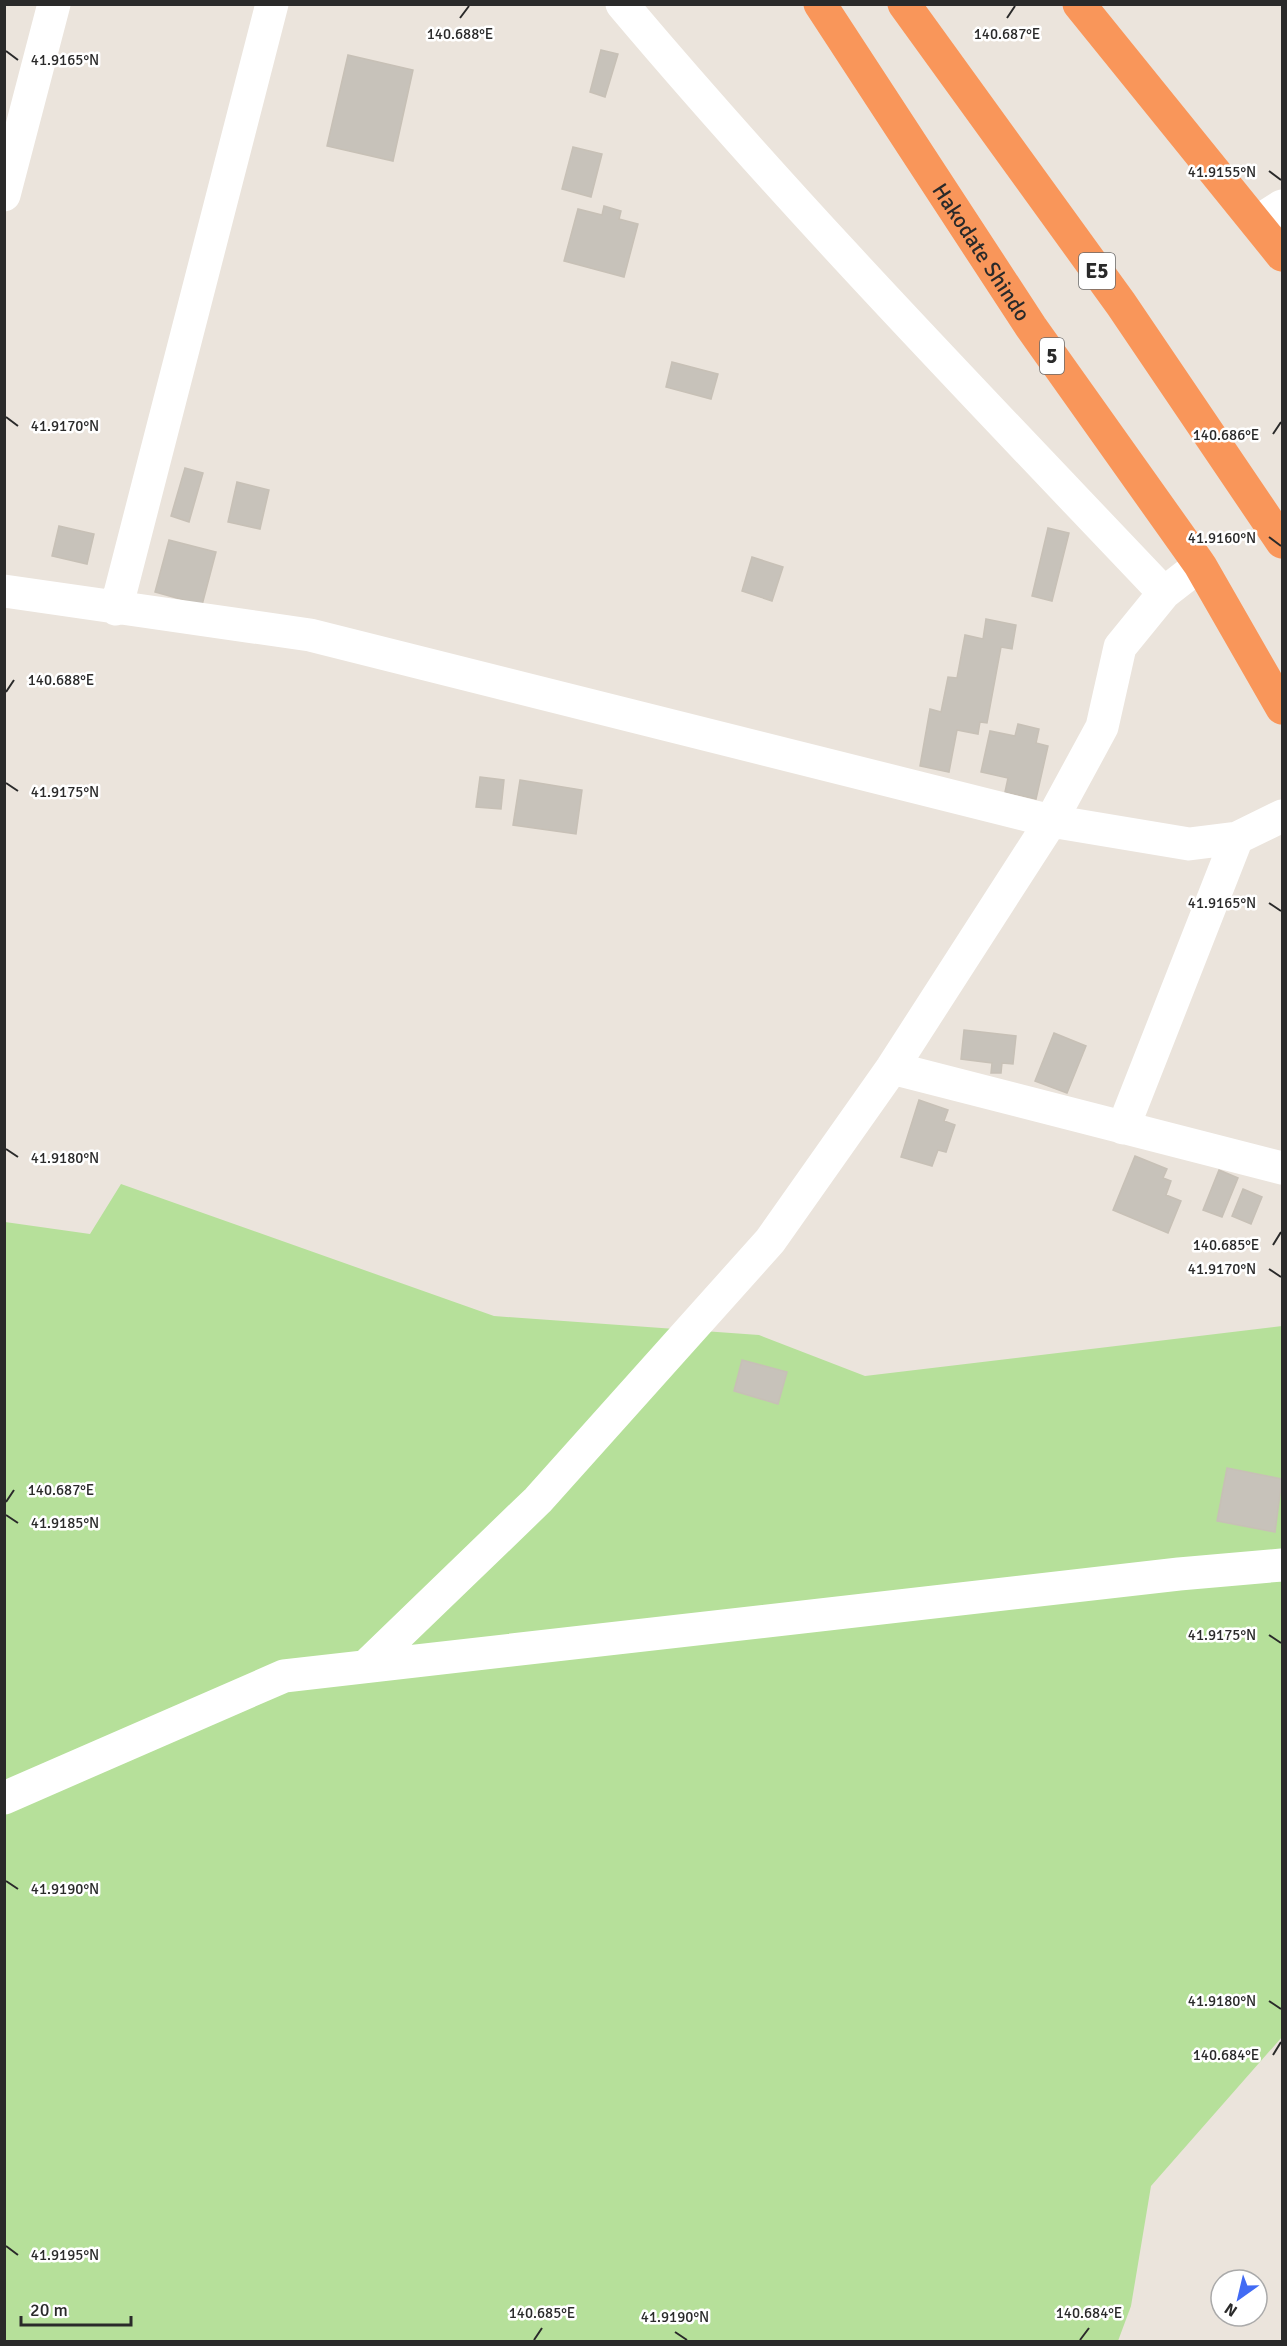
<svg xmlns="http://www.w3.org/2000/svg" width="1287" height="2346" font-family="Signika,sans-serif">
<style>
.green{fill:#b6e09a}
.building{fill:#c7c2ba;stroke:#c7c0b6;stroke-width:1.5}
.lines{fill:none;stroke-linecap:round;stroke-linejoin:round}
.minor{stroke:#fff;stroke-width:33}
.highway{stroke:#f9965a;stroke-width:33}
.ticks{fill:none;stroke:#2a2a2a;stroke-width:2}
.labels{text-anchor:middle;stroke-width:5;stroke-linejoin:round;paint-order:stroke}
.shield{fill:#fff;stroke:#6a6a6a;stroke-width:1.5}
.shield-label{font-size:21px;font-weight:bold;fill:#2a2a2a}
.street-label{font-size:22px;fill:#2a2a2a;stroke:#fff}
.ticks-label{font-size:15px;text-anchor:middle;fill:#2a2a2a;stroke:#fff;stroke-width:5;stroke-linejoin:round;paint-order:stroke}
</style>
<rect width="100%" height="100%" fill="#ebe4dc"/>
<!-- green -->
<path class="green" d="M121,1184L494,1316L759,1335L865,1376L1282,1326V2037L1151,2186L1131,2306L1118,2341L5,2342V1222L90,1234Z"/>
<!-- building -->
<path class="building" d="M601,50L618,54L605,97L590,92Z
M348,55L413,70L393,161L327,146Z
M573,147L602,154L591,197L562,189Z
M604,206L621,211L619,219L638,224L624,277L564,261L578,209L602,215Z
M672,362L718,374L711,399L666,387Z
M185,468L203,473L189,522L171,516Z
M237,482L269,490L260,529L228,522Z
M59,526L94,534L87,564L52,556Z
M1048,528L1069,533L1052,601L1032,596Z
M169,540L216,552L202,605L155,592Z
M752,557L783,567L772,601L742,591Z
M986,619L1016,625L1012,649L1001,647L987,723L980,722L978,734L957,730L949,772L920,766L930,709L941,712L948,677L957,678L965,635L983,639Z
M1018,724L1039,729L1036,743L1048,746L1036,799L1005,792L1008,778L981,772L990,731L1015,736Z
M480,777L504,780L501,809L476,807Z
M520,780L582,790L576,834L513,825Z
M964,1030L1016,1036L1013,1064L1002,1063L1001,1073H991L992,1063L961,1059Z
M1054,1033L1086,1046L1067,1093L1035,1081Z
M919,1100L948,1110L944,1121L955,1125L946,1152L938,1150L932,1166L901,1157Z
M1135,1156L1167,1169L1163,1178L1171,1181L1166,1195L1181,1201L1168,1233L1113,1210Z
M1219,1170L1238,1178L1222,1217L1203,1210Z
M1243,1189L1262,1197L1251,1224L1232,1216Z
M742,1360L787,1372L778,1404L734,1391Z
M1227,1468L1282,1479L1275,1532L1217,1521Z"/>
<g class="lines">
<!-- minor -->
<path class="minor" d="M622,4C794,208 981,400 1164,593
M4,195L54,4
M1257,222L1282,206
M4,591L310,635L1051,821L1189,844L1237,838L1282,816
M116,609L272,4
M892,1068L1282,1168
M1123,1128L1237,838
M366,1666L538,1500L770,1241L892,1068L1051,821L1102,727L1120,647L1164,593L1200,565
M4,1798L284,1676L1179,1574L1282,1565"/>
<!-- highway -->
<g class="highway">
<path id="s1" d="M820,4L1031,327L1200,565L1282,708"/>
<path d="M904,4L1121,304L1282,542"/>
<path d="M1079,4L1282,255"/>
</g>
</g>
<!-- ticks -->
<path class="ticks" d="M460,18L469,6M1007,18L1015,6M6,51L18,60M1269,171L1281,180M6,417L18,426M1273,434L1281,422M1269,537L1281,546M6,692L14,680M6,783L18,791M1269,903L1281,911M6,1149L18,1157M1273,1245L1281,1232M1269,1269L1281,1277M6,1502L14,1490M6,1515L18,1523M1269,1635L1281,1643M6,1881L18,1889M1269,2001L1281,2009M1273,2055L1281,2042M6,2246L18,2255M675,2332L687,2340M534,2340L542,2328M1080,2340L1089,2328"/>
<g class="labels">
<!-- shield labels -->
<g class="shield">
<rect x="1079" y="253" width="36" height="36" rx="4.5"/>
<rect x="1040" y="338" width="24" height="36" rx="4.5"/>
</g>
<g class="shield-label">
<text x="1097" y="278">E5</text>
<text x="1052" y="363">5</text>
</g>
<!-- street labels -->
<g class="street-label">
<text dy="8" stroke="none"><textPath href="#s1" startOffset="296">Hakodate Shindo</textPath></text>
</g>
</g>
<g class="ticks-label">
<text x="460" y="39">140.688°E</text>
<text x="1007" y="39">140.687°E</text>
<text x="65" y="65">41.9165°N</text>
<text x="1222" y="177">41.9155°N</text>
<text x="65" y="431">41.9170°N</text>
<text x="1226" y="440">140.686°E</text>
<text x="1222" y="543">41.9160°N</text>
<text x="61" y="685">140.688°E</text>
<text x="65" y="797">41.9175°N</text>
<text x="1222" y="908">41.9165°N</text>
<text x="65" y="1163">41.9180°N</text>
<text x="1226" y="1250">140.685°E</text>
<text x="1222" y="1274">41.9170°N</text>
<text x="61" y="1495">140.687°E</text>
<text x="65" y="1528">41.9185°N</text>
<text x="1222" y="1640">41.9175°N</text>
<text x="65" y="1894">41.9190°N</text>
<text x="1222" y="2006">41.9180°N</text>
<text x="1226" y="2060">140.684°E</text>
<text x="65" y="2260">41.9195°N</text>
<text x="542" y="2318">140.685°E</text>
<text x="1089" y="2318">140.684°E</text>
<text x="675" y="2322">41.9190°N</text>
</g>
<!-- border -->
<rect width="1287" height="2346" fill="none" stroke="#2a2a2a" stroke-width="12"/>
<!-- north arrow -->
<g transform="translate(1239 2298) rotate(214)"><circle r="28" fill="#ffffff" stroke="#aaaaaa" stroke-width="1.5"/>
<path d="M0-4.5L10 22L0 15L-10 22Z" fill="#416bf4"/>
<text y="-9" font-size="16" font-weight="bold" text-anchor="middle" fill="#2a2a2a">N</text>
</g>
<!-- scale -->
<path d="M21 2316v9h110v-9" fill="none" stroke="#2a2a2a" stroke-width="3"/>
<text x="30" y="2316" font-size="18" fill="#2a2a2a" stroke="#ffffff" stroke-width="4.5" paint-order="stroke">20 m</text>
</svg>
